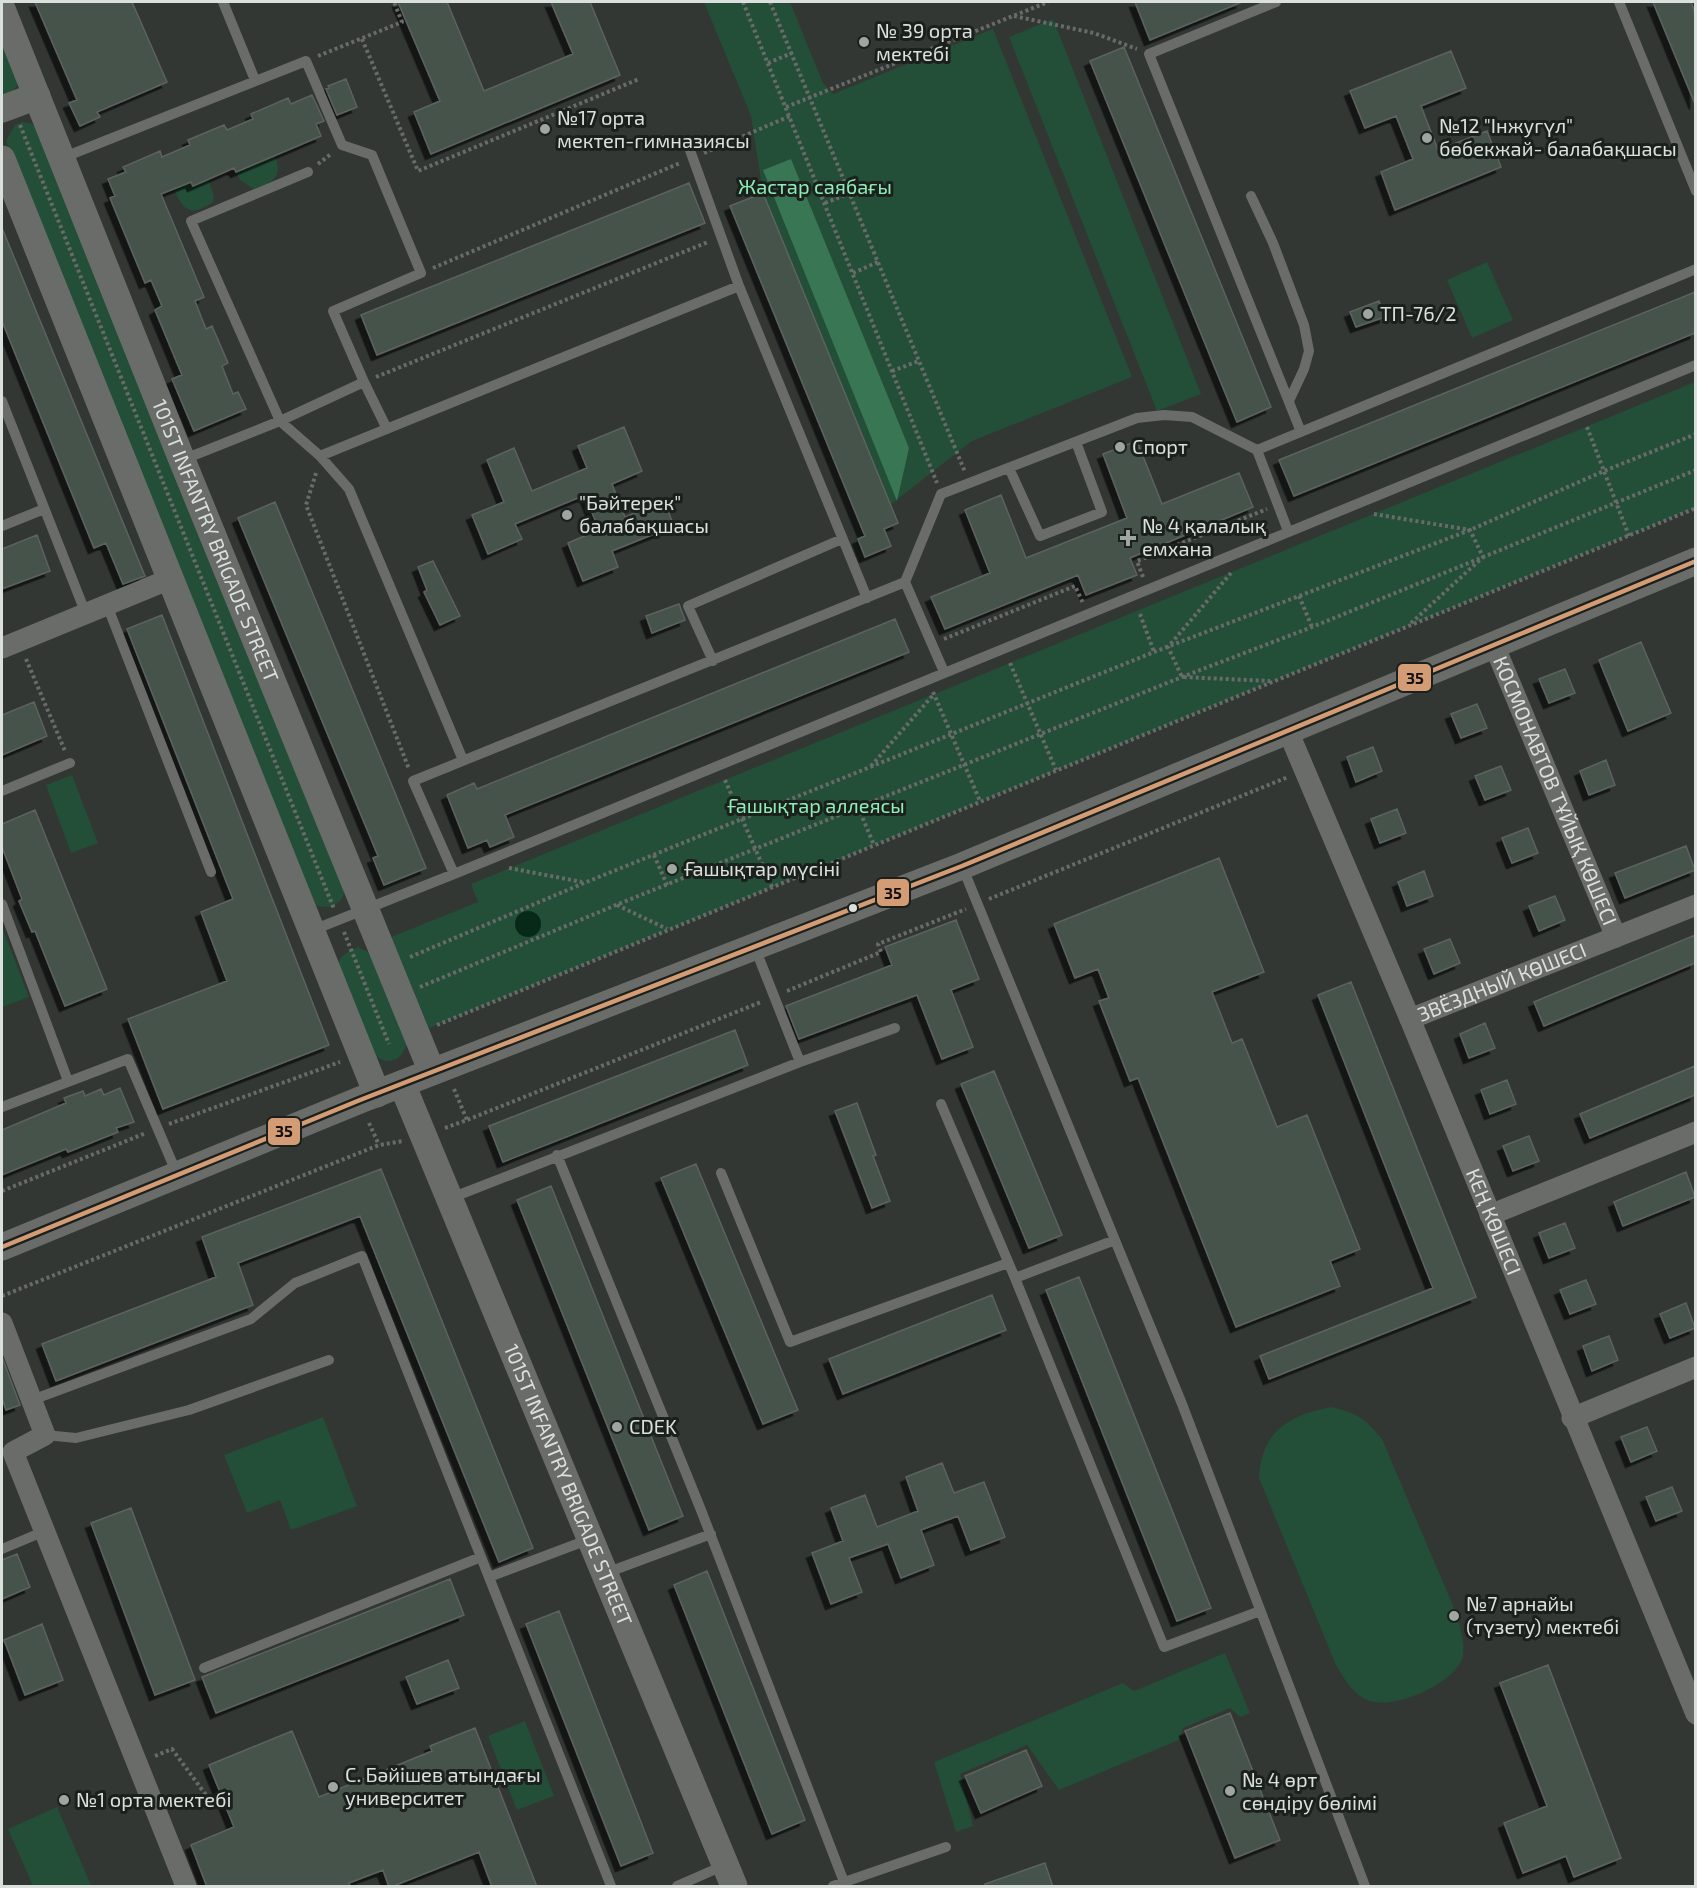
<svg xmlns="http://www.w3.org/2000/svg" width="1697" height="1888" font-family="'Exo 2',sans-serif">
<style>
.green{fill:#234e37}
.forest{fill:#397654}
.water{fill:#062918}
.building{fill:#44534b;stroke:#5d625f;stroke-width:1.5;filter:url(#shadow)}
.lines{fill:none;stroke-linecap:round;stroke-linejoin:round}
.path{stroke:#686b69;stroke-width:4;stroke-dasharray:3 3;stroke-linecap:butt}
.service{stroke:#6a6c6a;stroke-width:10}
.minor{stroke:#6a6c6a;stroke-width:21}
.tertiary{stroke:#6a6c6a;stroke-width:27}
.bus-1-casing{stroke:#1b201d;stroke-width:9}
.bus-1{stroke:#d39c74;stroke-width:4.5}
.poi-dot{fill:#9fa6a2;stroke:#1b201d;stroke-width:2}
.bus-dot{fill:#dae1dd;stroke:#1b201d;stroke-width:2}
.labels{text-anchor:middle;stroke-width:6;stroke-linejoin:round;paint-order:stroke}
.poi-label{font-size:20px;fill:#dae1dd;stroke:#1b201d;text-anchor:start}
.park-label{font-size:20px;fill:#8ceeb5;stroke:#1b201d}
.street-label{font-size:20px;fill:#dae1dd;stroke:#1b201d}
.line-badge{stroke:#1b201d;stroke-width:2}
.pale-badge-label{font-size:16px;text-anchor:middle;font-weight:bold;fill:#111}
</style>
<defs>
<filter id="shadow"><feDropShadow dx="-5.5" dy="5.5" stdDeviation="0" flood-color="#0009"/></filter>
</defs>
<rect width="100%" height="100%" fill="#323734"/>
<!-- green -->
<path class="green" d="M704,2H790L823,83L833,94L993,29L1132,377L972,441L890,505L763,193L751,116Z
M1053,19L1201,394L1157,411L1009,37Z
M2,29L20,81L12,93L2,96Z
M23,122L32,124L39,130L344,886C344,889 345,893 343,896C337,910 319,909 309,901L6,141L15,125Z
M275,156C283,177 273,183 254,189L240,180L236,172Z
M208,179L214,196L213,202C191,217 183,211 174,189L191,182Z
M1487,262L1513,320L1472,338L1447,280Z
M1695,382V508L429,1028L391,937L478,902L471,884Z
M72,775L98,843L71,853L46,785Z
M2,927L29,997L2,1007Z
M358,947L372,954L408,1041C402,1061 390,1067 372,1054L337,967C340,955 347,952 358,947Z
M1331,1407C1357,1413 1365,1418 1382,1439L1457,1615C1460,1628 1465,1642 1463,1656C1457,1683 1390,1713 1365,1699C1351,1692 1344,1678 1336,1665L1259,1478C1261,1432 1289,1415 1331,1407Z
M323,1417L357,1506L291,1530L280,1500L247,1513L224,1455Z
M1225,1653L1250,1713L1240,1717L1230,1708L1183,1728L1179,1740L1059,1790L1027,1745L960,1774L973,1826L956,1832L934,1762L1123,1683L1134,1691Z
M525,1721L554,1796L517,1810L488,1736Z
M57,1807L91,1885L87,1886H33L8,1829Z"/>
<!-- forest -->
<path class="forest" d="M791,159L909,448L897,501L763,170Z"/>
<!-- water -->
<path class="water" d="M515 924a13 13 0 1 1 26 0a13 13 0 1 1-26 0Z"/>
<!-- building -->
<path class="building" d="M35,2H132L167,82L97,112L100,117L80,126L69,103L77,100Z
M398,2H447L484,91L573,54L551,2H590L620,75L431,154L414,112L440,101Z
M1135,2H1242L1150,40Z
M1653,2H1691L1695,13V104Z
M1124,47L1271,407L1237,422L1090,61Z
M1451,51L1466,88L1421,106L1438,150L1487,131L1501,167L1395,210L1381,172L1413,159L1396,116L1365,128L1350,91Z
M346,79L357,107L337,115L326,89L329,88L328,86Z
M312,95L324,121L316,124L321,136L236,172L234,168L193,186L191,182L161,194L204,297L195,301L206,329L212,326L228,363L222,366L233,394L238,392L246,409L194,431L172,379L182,375L155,310L162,306L151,280L145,283L110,198L115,196L108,179L126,172L123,167L160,151L162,157L190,145L188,140L224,125L227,130L253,119L251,114L288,98L291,104Z
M689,183L705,223L377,355L361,315Z
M763,193L898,523L884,529L891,546L865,557L858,539L865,536L730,206Z
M2,228L145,576L123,584L106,543L94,548L2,321Z
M1695,292V333L1294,496L1279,460Z
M1379,301L1385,317L1356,327L1350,312Z
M624,427L642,471L612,484L625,517L664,501L674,526L612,551L618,567L583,581L568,543L599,530L585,495L515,524L522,539L488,554L472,515L504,502L487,460L514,448L532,491L587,468L578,446Z
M1137,441L1162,504L1239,473L1253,507L1130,558L1137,575L1086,595L1078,575L945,629L931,597L990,573L965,510L1001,495L1026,558L1127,518L1103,454Z
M275,502L426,868L384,885L373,858L378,856L238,518Z
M37,535L50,571L2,589V549Z
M433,561L460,616L440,625L424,592L427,590L418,567Z
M679,604L685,620L652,633L646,616Z
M162,615L329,1045L163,1109L128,1019L227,981L201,912L233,899L127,629Z
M895,619L909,652L505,815L514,837L490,847L487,840L468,848L447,795L474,783L477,789Z
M1641,642L1671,713L1628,731L1599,660Z
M1565,669L1575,693L1549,703L1539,679Z
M34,702L47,736L2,755V715Z
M1477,704L1487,728L1461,738L1451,714Z
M1373,747L1382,771L1356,782L1347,757Z
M1606,760L1615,785L1589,795L1580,771Z
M1501,766L1511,790L1485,800L1475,776Z
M1397,809L1406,833L1380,843L1371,819Z
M35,810L107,989L65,1006L35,931L32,932L19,901L22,899L2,847V824Z
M1528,828L1538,853L1512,863L1502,838Z
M1686,846L1695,870L1625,898L1615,873Z
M1219,858L1264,972L1212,992L1232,1043L1242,1039L1277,1127L1307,1115L1360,1249L1330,1261L1340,1286L1236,1327L1138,1078L1130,1081L1099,1001L1109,998L1098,969L1075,978L1054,924Z
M1424,871L1433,896L1407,906L1398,882Z
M1555,896L1565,920L1539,931L1529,906Z
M956,920L979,979L951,990L973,1047L942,1059L917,995L799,1039L786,1006L892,965L885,947Z
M1695,935V963L1544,1026L1534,1002Z
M1450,939L1460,963L1434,974L1424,949Z
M1351,982L1476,1297L1269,1379L1260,1356L1433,1288L1318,995Z
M1485,1023L1495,1048L1469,1058L1460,1034Z
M735,1030L748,1065L503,1162L489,1126Z
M1695,1066V1095L1590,1138L1580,1114Z
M994,1071L1062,1235L1029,1248L961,1084Z
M1507,1080L1516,1104L1490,1114L1481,1090Z
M120,1088L134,1122L116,1128L118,1132L68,1152L66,1149L2,1175V1130L66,1103L64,1098L83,1091L85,1096L101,1089L104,1095Z
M857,1103L876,1155L873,1156L890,1201L872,1208L835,1111Z
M1529,1136L1539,1161L1513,1171L1503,1146Z
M696,1164L798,1410L763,1424L661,1178Z
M381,1169L533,1548L499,1562L360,1216L238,1263L253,1305L56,1381L42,1344L216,1277L202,1237Z
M1686,1172L1695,1197L1623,1226L1614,1202Z
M551,1186L683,1516L649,1530L517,1200Z
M1565,1223L1575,1248L1549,1258L1539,1233Z
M1079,1277L1211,1608L1177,1621L1046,1290Z
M1586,1280L1596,1304L1570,1314L1560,1290Z
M992,1295L1006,1330L843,1394L829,1359Z
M1686,1303L1695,1328L1670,1338L1660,1314Z
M1609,1336L1618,1360L1592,1371L1583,1346Z
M2,1357L20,1405L6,1410L2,1398Z
M1647,1427L1657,1451L1631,1462L1621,1437Z
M942,1463L954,1493L984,1482L1005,1537L971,1550L958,1516L921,1530L934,1565L901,1578L888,1544L849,1558L862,1592L831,1604L812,1553L843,1541L831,1508L865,1495L877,1527L918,1511L906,1477Z
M1672,1487L1682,1511L1656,1521L1646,1497Z
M131,1508L195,1680L155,1695L91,1523Z
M17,1554L30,1587L2,1599V1560Z
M707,1571L805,1820L772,1834L674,1585Z
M450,1579L464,1615L216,1713L202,1677Z
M559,1611L653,1853L621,1866L526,1624Z
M42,1624L63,1680L25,1695L4,1640Z
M448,1660L459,1688L417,1704L406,1677Z
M1548,1665L1621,1858L1574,1877L1566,1856L1523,1873L1504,1823L1547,1806L1500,1683Z
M1230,1713L1280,1840L1235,1858L1185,1731Z
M475,1728L537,1887H492L479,1852L391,1887H389L383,1870L349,1883L350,1887H207L191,1845L234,1827L209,1765L292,1731L319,1797L432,1751L430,1746Z
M1026,1750L1042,1786L981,1813L965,1776Z
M1045,1863L1053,1887H985V1884Z"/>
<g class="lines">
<!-- path -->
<path class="path" d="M743,2L937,483
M770,2L965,472
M1014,16L1094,33L1137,49
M362,39L418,171L639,79
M318,56L402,22L394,2
M768,63L792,53
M786,107L1048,2
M20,125L334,909
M704,153L790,116
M318,164L331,154
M825,203L850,193
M433,268L680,163
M853,273L878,262
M892,371L919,361
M376,377L708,242
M1587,427L1629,536
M316,473L306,505L409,769
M1374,514L1470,530L1483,557L1410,624
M1231,573L1168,647L1182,677L1270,681
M1143,577L1137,561L1267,509
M1299,596L1312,627
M1140,614L1154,652
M944,639L1075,586L1083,603
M26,659L65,751
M1010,663L1056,770
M933,692L980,801
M871,766L934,694
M725,780L772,887
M858,807L874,845
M654,855L667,885
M509,868L582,882
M989,899L1288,777
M617,905L667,929
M344,932L389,1044
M410,957L584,883L1154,652L1470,530L1604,471L1696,434
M420,987L616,905L1182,677L1312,627L1696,470
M787,991L881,952L878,944L966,909
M437,1025L1696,508
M454,1089L467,1120
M369,1123L379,1145
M169,1124L340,1062
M445,1128L467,1120L761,1002
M2,1191L146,1133
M2,1296L379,1145L403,1141
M155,1756L172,1749L209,1799"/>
<!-- service -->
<path class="service" d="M223,2L255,80
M1276,2L1149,54L1301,432
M1619,2L1696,191
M687,142L739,286L867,598
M62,158L306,61L342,145L372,155L421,273L333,311L364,382L280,421L182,460
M308,172L191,221L280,421L320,456L349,489L463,760
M1251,196L1273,243L1304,325L1309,351L1304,369L1289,401
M364,382L387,429
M2,401L86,614
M1257,450L1696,269
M320,456L739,286
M1009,468L1040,536L1102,512L1076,442
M2,526L44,509
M905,582L944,672
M107,605L211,872
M713,661L688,606L842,539
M2,791L70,763
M962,866L1182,1404L1365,1886
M454,874L413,781L905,582L941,494L1137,418L1164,415L1192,417L1257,450L1288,531
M2,904L68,1081
M313,930L454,874L1696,365
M755,948L800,1062
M941,1104L1015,1278L1164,1647L1260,1611
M2,1107L128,1059L177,1174
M557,1155L701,1510L844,1882
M721,1173L790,1342L1008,1263
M451,1198L800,1062L895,1028
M1015,1278L1115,1240
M32,1400L251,1319L295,1283L362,1256L611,1886
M45,1435L76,1438L189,1410L329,1360
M2,1549L45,1531
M606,1573L711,1534
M489,1577L590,1539
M204,1668L481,1557
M677,1886L725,1865
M833,1886L946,1847"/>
<!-- minor -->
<g class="minor">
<path id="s1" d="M1494,645L1616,937"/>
<path d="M2,648L170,579"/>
<path id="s2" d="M1288,731L1410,1019L1696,1714"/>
<path id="s3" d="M1410,1019L1696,905"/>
<path d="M1490,1215L1696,1132"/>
<path d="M2,1323L45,1435L13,1452L186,1886"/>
<path d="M1572,1418L1696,1367"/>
</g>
<!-- tertiary -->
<g class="tertiary">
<path id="s4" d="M2,9L182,460L432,1072"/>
<path d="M2,109L37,96"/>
<path d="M2,159L377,1094"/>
<path id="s5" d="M402,1084L734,1886"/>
<path d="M2,1247L360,1100L962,866L1696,561"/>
</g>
<defs>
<path id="bus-1" d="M2,1247L360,1100L962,866L1696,561"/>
</defs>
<!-- bus-1 casing -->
<use href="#bus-1" class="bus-1-casing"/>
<!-- bus-1 -->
<use href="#bus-1" class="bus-1"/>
</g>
<!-- markers -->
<g class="poi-dot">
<circle cx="864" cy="42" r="6"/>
<circle cx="545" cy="129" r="6"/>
<circle cx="1427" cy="138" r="6"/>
<circle cx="1368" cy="314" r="6"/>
<circle cx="1120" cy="447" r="6"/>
<circle cx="567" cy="515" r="6"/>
<path d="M1125 529h6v6h6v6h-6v6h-6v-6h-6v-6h6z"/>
<circle cx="672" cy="869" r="6"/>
<circle cx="617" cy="1427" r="6"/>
<circle cx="1454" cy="1616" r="6"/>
<circle cx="333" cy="1787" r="6"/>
<circle cx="1230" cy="1791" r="6"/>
<circle cx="64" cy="1800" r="6"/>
</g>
<circle class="bus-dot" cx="853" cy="908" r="5"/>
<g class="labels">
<!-- poi labels -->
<g class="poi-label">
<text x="876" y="38">№ 39 орта<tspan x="876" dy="23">мектебі</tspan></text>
<text x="557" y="125">№17 орта<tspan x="557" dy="23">мектеп-гимназиясы</tspan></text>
<text x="1439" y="133">№12 "Інжугүл"<tspan x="1439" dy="23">бөбекжай- балабақшасы</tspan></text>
<text x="1380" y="321">ТП-76/2</text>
<text x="1132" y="454">Спорт</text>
<text x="579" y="510">"Бәйтерек"<tspan x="579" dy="23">балабақшасы</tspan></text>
<text x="1142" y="533">№ 4 қалалық<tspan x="1142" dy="23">емхана</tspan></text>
<text x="684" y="876">Ғашықтар мүсіні</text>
<text x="629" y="1434">CDEK</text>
<text x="1466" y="1611">№7 арнайы<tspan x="1466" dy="23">(түзету) мектебі</tspan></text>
<text x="345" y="1782">С. Бәйішев атындағы<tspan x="345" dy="23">университет</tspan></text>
<text x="1242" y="1787">№ 4 өрт<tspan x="1242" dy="23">сөндіру бөлімі</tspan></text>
<text x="76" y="1807">№1 орта мектебі</text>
</g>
<!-- park labels -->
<g class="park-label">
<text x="815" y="194">Жастар саябағы</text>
<text x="816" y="813">Ғашықтар аллеясы</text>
</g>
<!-- street labels -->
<g class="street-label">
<text dy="7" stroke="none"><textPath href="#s4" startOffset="573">101ST INFANTRY BRIGADE STREET</textPath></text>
<text dy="7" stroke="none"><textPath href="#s1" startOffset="158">КОСМОНАВТОВ ТҰЙЫҚ КӨШЕСІ</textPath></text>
<text dy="7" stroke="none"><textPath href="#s3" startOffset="99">ЗВЁЗДНЫЙ КӨШЕСІ</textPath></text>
<text dy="7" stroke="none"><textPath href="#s2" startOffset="532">КЕҢ КӨШЕСІ</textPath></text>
<text dy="7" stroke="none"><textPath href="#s5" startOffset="434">101ST INFANTRY BRIGADE STREET</textPath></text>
</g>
</g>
<g class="line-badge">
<rect x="1397" y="663" width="35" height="29" rx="6" fill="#d39c74"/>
<rect x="876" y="878" width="34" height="29" rx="6" fill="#d39c74"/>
<rect x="267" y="1117" width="34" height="29" rx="6" fill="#d39c74"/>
</g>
<g class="pale-badge-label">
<text x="1415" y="684">35</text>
<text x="893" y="899">35</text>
<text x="284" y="1137">35</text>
</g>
<!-- border -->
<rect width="1697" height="1888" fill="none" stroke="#dae1dd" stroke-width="6"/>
</svg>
